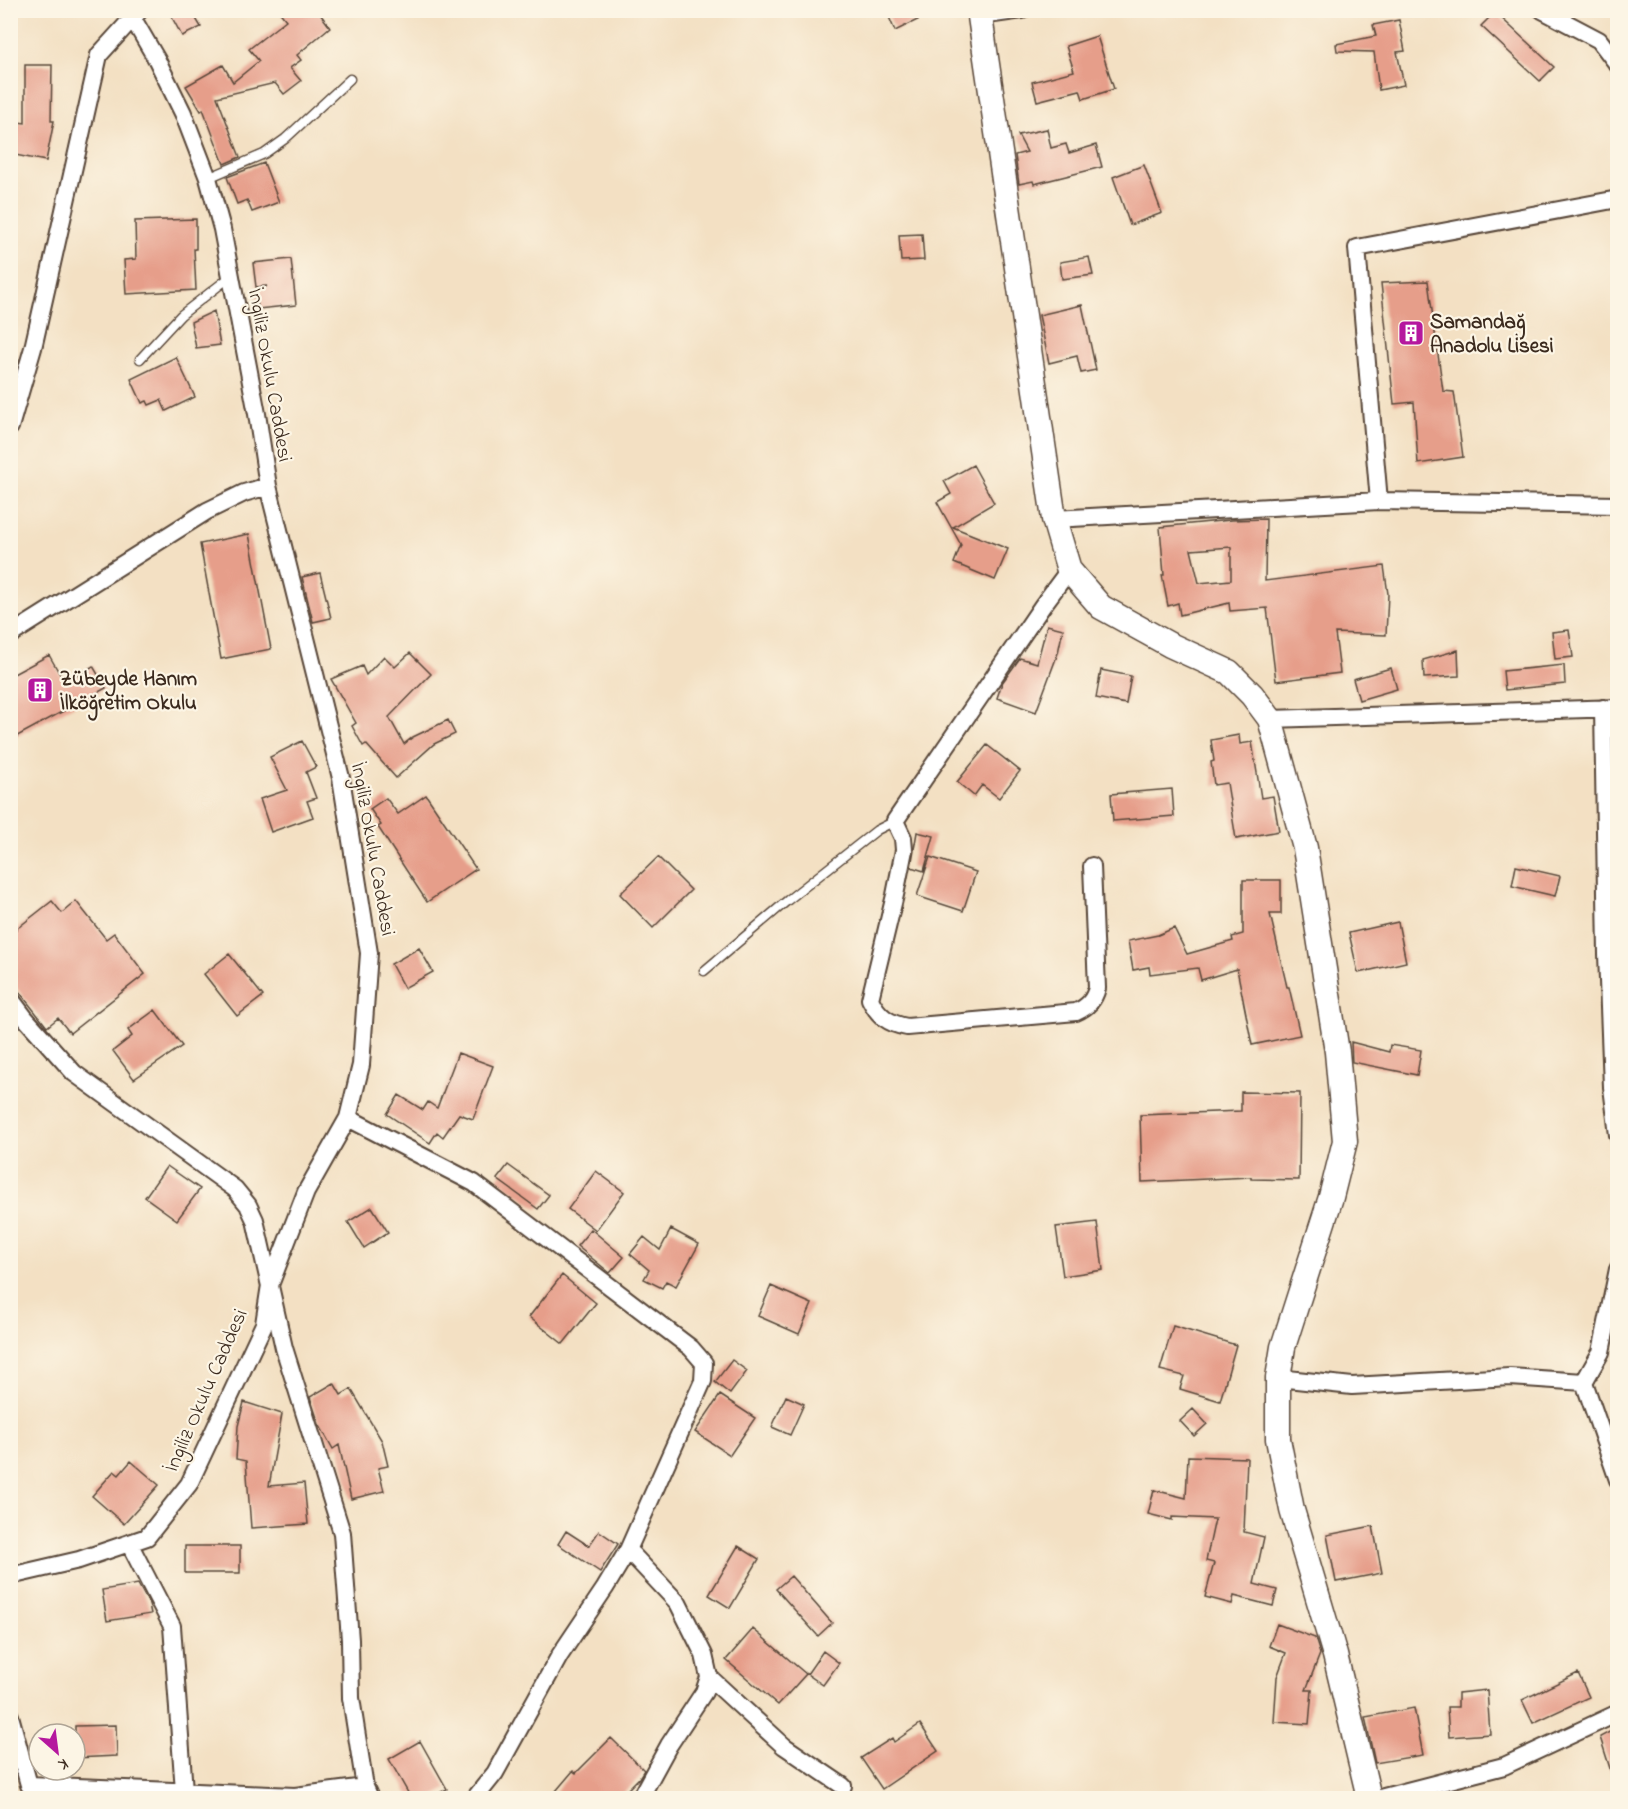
<svg xmlns="http://www.w3.org/2000/svg" width="1628" height="1809" font-family="'Indie Flower',sans-serif">
<style>
.building{fill:#e69e8a;fill-rule:evenodd}
.lines{fill:none;stroke-linecap:round;stroke-linejoin:round}
.lane-casing{stroke:#574537;stroke-width:11}
.street-casing{stroke:#574537;stroke-width:20}
.secondary-casing{stroke:#574537;stroke-width:27}
.lane{stroke:#fff;stroke-width:8}
.street{stroke:#fff;stroke-width:16}
.secondary{stroke:#fff;stroke-width:24}
.labels{text-anchor:middle;stroke-width:4.5;stroke-linejoin:round;paint-order:stroke}
.poi-label{font-size:21px;font-weight:bold;fill:#3b2a1e;stroke:#fcf5e5;text-anchor:start}
.street-label{font-size:21px;fill:#3b2a1e;stroke:#fcf5e5}
</style>
<rect width="100%" height="100%" fill="#fcf5e5"/>
<filter id="ink" filterUnits="userSpaceOnUse"><feTurbulence type="fractalNoise" baseFrequency=".0167" numOctaves="2"/><feDisplacementMap in="SourceGraphic" scale="12" xChannelSelector="R" yChannelSelector="G"/><feConvolveMatrix kernelMatrix="1 2 1 2 8 2 1 2 1" color-interpolation-filters="sRGB"/></filter>
<filter id="wash" filterUnits="userSpaceOnUse"><feTurbulence type="fractalNoise" baseFrequency=".008" numOctaves="4" result="noise"/><feDisplacementMap in="SourceGraphic" scale="24" xChannelSelector="R" yChannelSelector="G"/><feGaussianBlur stdDeviation="1.35" result="paint"/><feColorMatrix in="noise" values="0 0 0 0 0 0 0 0 0 0 0 0 0 0 0 0 0 1.4 0 .05"/><feComposite in="paint" operator="in"/></filter>
<g filter="url(#wash)">
<rect width="100%" height="100%" fill="#f3e0c3"/>
<g id="blocks">
<!-- building -->
<path class="building" d="M168,10H191L201,27L182,36Z
M278,10H317L330,27L297,55L301,60L290,68L301,81L284,94L275,83L217,97L240,157L224,164L203,109L201,111L186,86L223,65L233,82L259,61L249,49L286,20Z
M886,10H938L895,31Z
M1495,12L1554,67L1540,81L1481,26Z
M1399,20L1405,51L1397,52L1404,85L1379,90L1374,52L1337,51L1336,44L1376,36L1373,25Z
M1097,36L1114,89L1083,99L1080,90L1037,101L1032,82L1074,71L1066,46Z
M25,65H52L51,121H54L46,161L10,154V121L25,123Z
M1047,129L1051,148L1066,144L1069,153L1096,145L1102,167L1034,184L1033,181L1019,184L1015,155L1027,152L1018,135Z
M264,163L279,202L252,212L247,200L237,204L227,177Z
M1144,165L1162,213L1130,225L1113,177Z
M196,219V249H194L196,290L126,294L124,260L136,259L135,221Z
M922,234L924,260L901,261L899,235Z
M1089,257L1093,275L1062,279L1060,262Z
M291,259L296,305L258,309L256,291L267,286L256,287L253,263Z
M1428,281L1443,391L1454,392L1463,457L1418,464L1414,402L1394,404L1381,283Z
M1082,305L1096,370L1081,373L1077,356L1049,363L1039,315Z
M214,311L220,345L196,348L191,322Z
M176,357L195,397L166,411L161,400L149,405L147,401L142,403L131,379Z
M973,465L994,503L953,527L1008,549L995,580L954,563L961,545L937,502L951,494L944,481Z
M1266,519L1265,581L1384,566L1388,594L1386,635L1335,633L1340,673L1276,681L1267,608L1230,611L1229,603L1180,615L1178,603L1168,606L1162,575H1164L1160,527L1231,520ZM1231,547V580L1199,583L1191,550Z
M249,534L271,649L221,659L200,544Z
M320,573L331,618L313,622L302,577Z
M1047,625L1063,629L1058,653L1036,712L997,698L1002,683L1020,658L1037,663Z
M1569,630L1573,657L1555,659L1552,632Z
M1458,650L1459,676L1424,678L1423,660Z
M410,653L431,674L389,717L404,744L413,737L448,720L455,734L434,744L396,778L366,744L363,746L352,726L356,723L331,679L362,666L366,675L384,656L395,667Z
M49,655L65,683L93,666L106,688L10,740V676Z
M1564,665L1565,684L1505,690L1503,671Z
M1391,668L1397,689L1359,700L1353,679Z
M1101,670L1131,676L1126,704L1096,698Z
M1239,735L1240,744L1252,742L1261,798L1273,796L1279,831L1236,839L1227,783L1214,785L1211,762L1214,761L1211,740Z
M302,741L316,767L306,772L316,798L307,801L313,817L271,832L260,799L287,790L270,757Z
M987,745L1020,771L999,798L982,785L974,796L957,782Z
M1172,789L1174,816L1113,821L1111,794Z
M426,795L476,869L427,902L378,827L381,825L370,809L386,798L398,814Z
M917,832L934,836L924,871L911,867Z
M658,857L691,890L653,928L620,894Z
M930,857L976,872L963,911L917,896Z
M1516,866L1560,876L1555,896L1512,886Z
M1243,880H1281V914H1270L1287,987H1289L1300,1035L1252,1045L1237,969L1201,980L1198,968L1150,974L1149,967L1133,970L1128,941L1158,935L1174,928L1187,954L1233,941L1232,937L1243,934Z
M52,901L62,913L76,901L106,939L114,933L145,974L70,1033L58,1018L47,1027L10,980V934Z
M1398,922L1406,962L1358,973L1349,933Z
M419,948L433,972L404,988L391,964Z
M229,954L263,996L237,1016L204,974Z
M155,1010L182,1046L134,1079L113,1051L132,1036L128,1030Z
M1351,1042L1389,1052L1390,1045L1421,1050L1417,1075L1352,1062Z
M458,1053L493,1066L473,1119L459,1114L443,1137L437,1132L430,1143L387,1114L399,1095L423,1110L428,1102L437,1108Z
M1241,1092L1300,1093L1299,1180L1251,1179V1177L1142,1182L1140,1115L1241,1111Z
M508,1165L549,1195L538,1209L497,1179Z
M167,1166L200,1189L177,1220L145,1197Z
M596,1171L624,1192L596,1230L568,1209Z
M372,1207L388,1232L364,1248L348,1222Z
M1097,1222L1103,1270L1063,1276L1056,1227Z
M591,1229L624,1257L610,1273L577,1246Z
M671,1229L699,1244L676,1286L666,1281L662,1288L644,1279L649,1270L630,1254L644,1237L660,1250Z
M562,1275L596,1303L563,1344L529,1317Z
M771,1286L812,1304L799,1334L758,1316Z
M1173,1326L1236,1345L1220,1401L1180,1389L1184,1376L1160,1370Z
M732,1360L747,1371L730,1394L715,1382Z
M334,1383L341,1395L351,1389L382,1441L388,1466L378,1468L384,1491L351,1499L339,1445L333,1449L319,1424L310,1397Z
M720,1395L755,1418L730,1455L695,1432Z
M786,1396L804,1404L790,1435L772,1427Z
M244,1402L282,1414L269,1486L304,1483L308,1524L251,1528L246,1461L236,1459L238,1426Z
M1193,1409L1207,1424L1194,1436L1180,1421Z
M1188,1456L1247,1458L1244,1532L1264,1537L1254,1584L1277,1590L1273,1606L1234,1596L1232,1604L1205,1597L1214,1563L1206,1561L1215,1519L1172,1517V1520L1148,1514L1154,1490L1186,1498Z
M131,1461L159,1485L124,1524L92,1496L114,1471L119,1475Z
M1373,1526L1382,1573L1336,1582L1327,1535Z
M566,1531L589,1546L599,1531L618,1544L600,1572L558,1544Z
M185,1546H240V1573H185Z
M738,1546L759,1559L730,1608L709,1595Z
M791,1576L832,1623L818,1636L776,1589Z
M138,1584L149,1604L151,1614L107,1621L102,1590Z
M1277,1624L1315,1638L1320,1654L1306,1690H1312L1309,1724L1274,1722L1277,1677L1286,1653L1269,1646Z
M753,1629L806,1674L778,1705L726,1660Z
M823,1651L839,1663L823,1685L807,1674Z
M1578,1673L1589,1697L1533,1723L1522,1700Z
M1487,1690L1490,1734L1449,1737L1447,1707H1458V1693Z
M1414,1708L1423,1755L1375,1763L1365,1717Z
M920,1724L938,1751L882,1789L861,1758L892,1738L894,1742Z
M116,1725L117,1756L75,1758V1726Z
M1617,1728V1781H1614L1600,1737Z
M611,1738L644,1770L639,1778L619,1798H550L573,1771L576,1773Z
M420,1741L447,1789L430,1798H411L389,1759Z"/>
</g>
</g>
<g filter="url(#ink)">
<use href="#blocks" fill-opacity="0" stroke="#574537" stroke-width="1.5"/>
<g class="lines">
<defs>
<path id="lane" d="M208,178L264,154L285,139L350,79
M140,359L181,315L230,277
M704,971L788,900L877,830L895,821"/>
<path id="street" d="M1542,10L1599,40L1618,65
M980,16L1022,10
M10,427L33,348L99,55L139,11
M1379,501L1357,248L1618,199
M1054,519L1379,501L1618,505
M1069,570L1043,605L895,821L903,838L904,850L895,895L870,999C878,1016 889,1024 907,1027L1076,1012C1088,1007 1094,1000 1097,988L1092,866
M10,635L207,511L244,493L268,486
M1603,708L1607,954L1612,1087L1618,1135
M1270,719L1618,708
M10,998L25,1018L74,1073L235,1189L248,1205L255,1220L284,1348L342,1533L350,1640L351,1698L365,1787L370,1798
M348,1118L474,1183L691,1348L704,1363L703,1381L628,1550L605,1588L560,1655L495,1773L475,1798
M1278,1378L1352,1386L1510,1377L1584,1382L1601,1352L1618,1269
M1584,1382L1618,1480
M129,1543L172,1626L184,1791
M628,1550L678,1603L704,1655L709,1677L704,1692L669,1745L640,1798
M10,1576L79,1560L147,1537L189,1484L264,1324L270,1285L306,1192L348,1118L361,1065L369,953L341,778L268,486L257,414L222,229L208,178L183,113L157,60L132,17L125,10
M709,1677L784,1746L843,1786
M10,1716L29,1785L295,1796L365,1787
M1380,1798L1504,1766L1618,1713"/>
<path id="secondary" d="M979,10L1054,519L1069,570L1101,607L1170,645L1229,672L1252,695L1270,719L1305,848L1337,1052L1345,1141L1331,1197L1283,1347L1278,1378V1439L1292,1510L1335,1655L1367,1789L1366,1798"/>
</defs>
<!-- lane casing -->
<use href="#lane" class="lane-casing"/>
<!-- street casing -->
<use href="#street" class="street-casing"/>
<!-- secondary casing -->
<use href="#secondary" class="secondary-casing"/>
<!-- lane -->
<use href="#lane" class="lane"/>
<!-- street -->
<use href="#street" class="street"/>
<!-- secondary -->
<use href="#secondary" class="secondary"/>
</g>
</g>
<!-- icons -->
<defs>
<symbol id="building-square" viewBox="-11 -11 22 22"><rect x="-9" y="-9" width="18" height="18" rx="4" fill="#b5179e" stroke="#fcf5e5"/><path d="M-4-6H4V6H1V3H-1V6H-4ZM-2.5-4.3h1.7v1.8h-1.7ZM.8-4.3h1.7v1.8H.8ZM-2.5-1h1.7V.8h-1.7ZM.8-1h1.7V.8H.8Z" fill="#fff"/></symbol>
</defs>
<g fill-rule="evenodd">
<use href="#building-square" x="1396" y="318" width="30" height="30"/>
<use href="#building-square" x="25" y="675" width="30" height="30"/>
</g>
<g class="labels">
<!-- poi labels -->
<g class="poi-label">
<text x="1430" y="328">Samandağ<tspan x="1430" dy="24">Anadolu Lisesi</tspan></text>
<text x="60" y="685">Zübeyde Hanım<tspan x="60" dy="24">İlköğretim Okulu</tspan></text>
</g>
<!-- street labels -->
<g class="street-label">
<text transform="translate(271 375) rotate(80)" y="7">İngiliz Okulu Caddesi</text>
<text transform="translate(374 849) rotate(80)" y="7">İngiliz Okulu Caddesi</text>
<text transform="translate(205 1390) rotate(-66)" y="7">İngiliz Okulu Caddesi</text>
</g>
</g>
<!-- margin -->
<rect width="1628" height="1809" fill="none" stroke="#fcf5e5" stroke-width="36"/>
<!-- north arrow -->
<g transform="translate(57 1752) rotate(152)"><circle r="28" fill="#fcf5e5" stroke="#afa495" stroke-width="1.5"/>
<path d="M0-4.5L10 22L0 15L-10 22Z" fill="#b5179e"/>
<text y="-9" font-size="16" font-weight="bold" text-anchor="middle" fill="#3b2a1e">K</text>
</g>
</svg>
